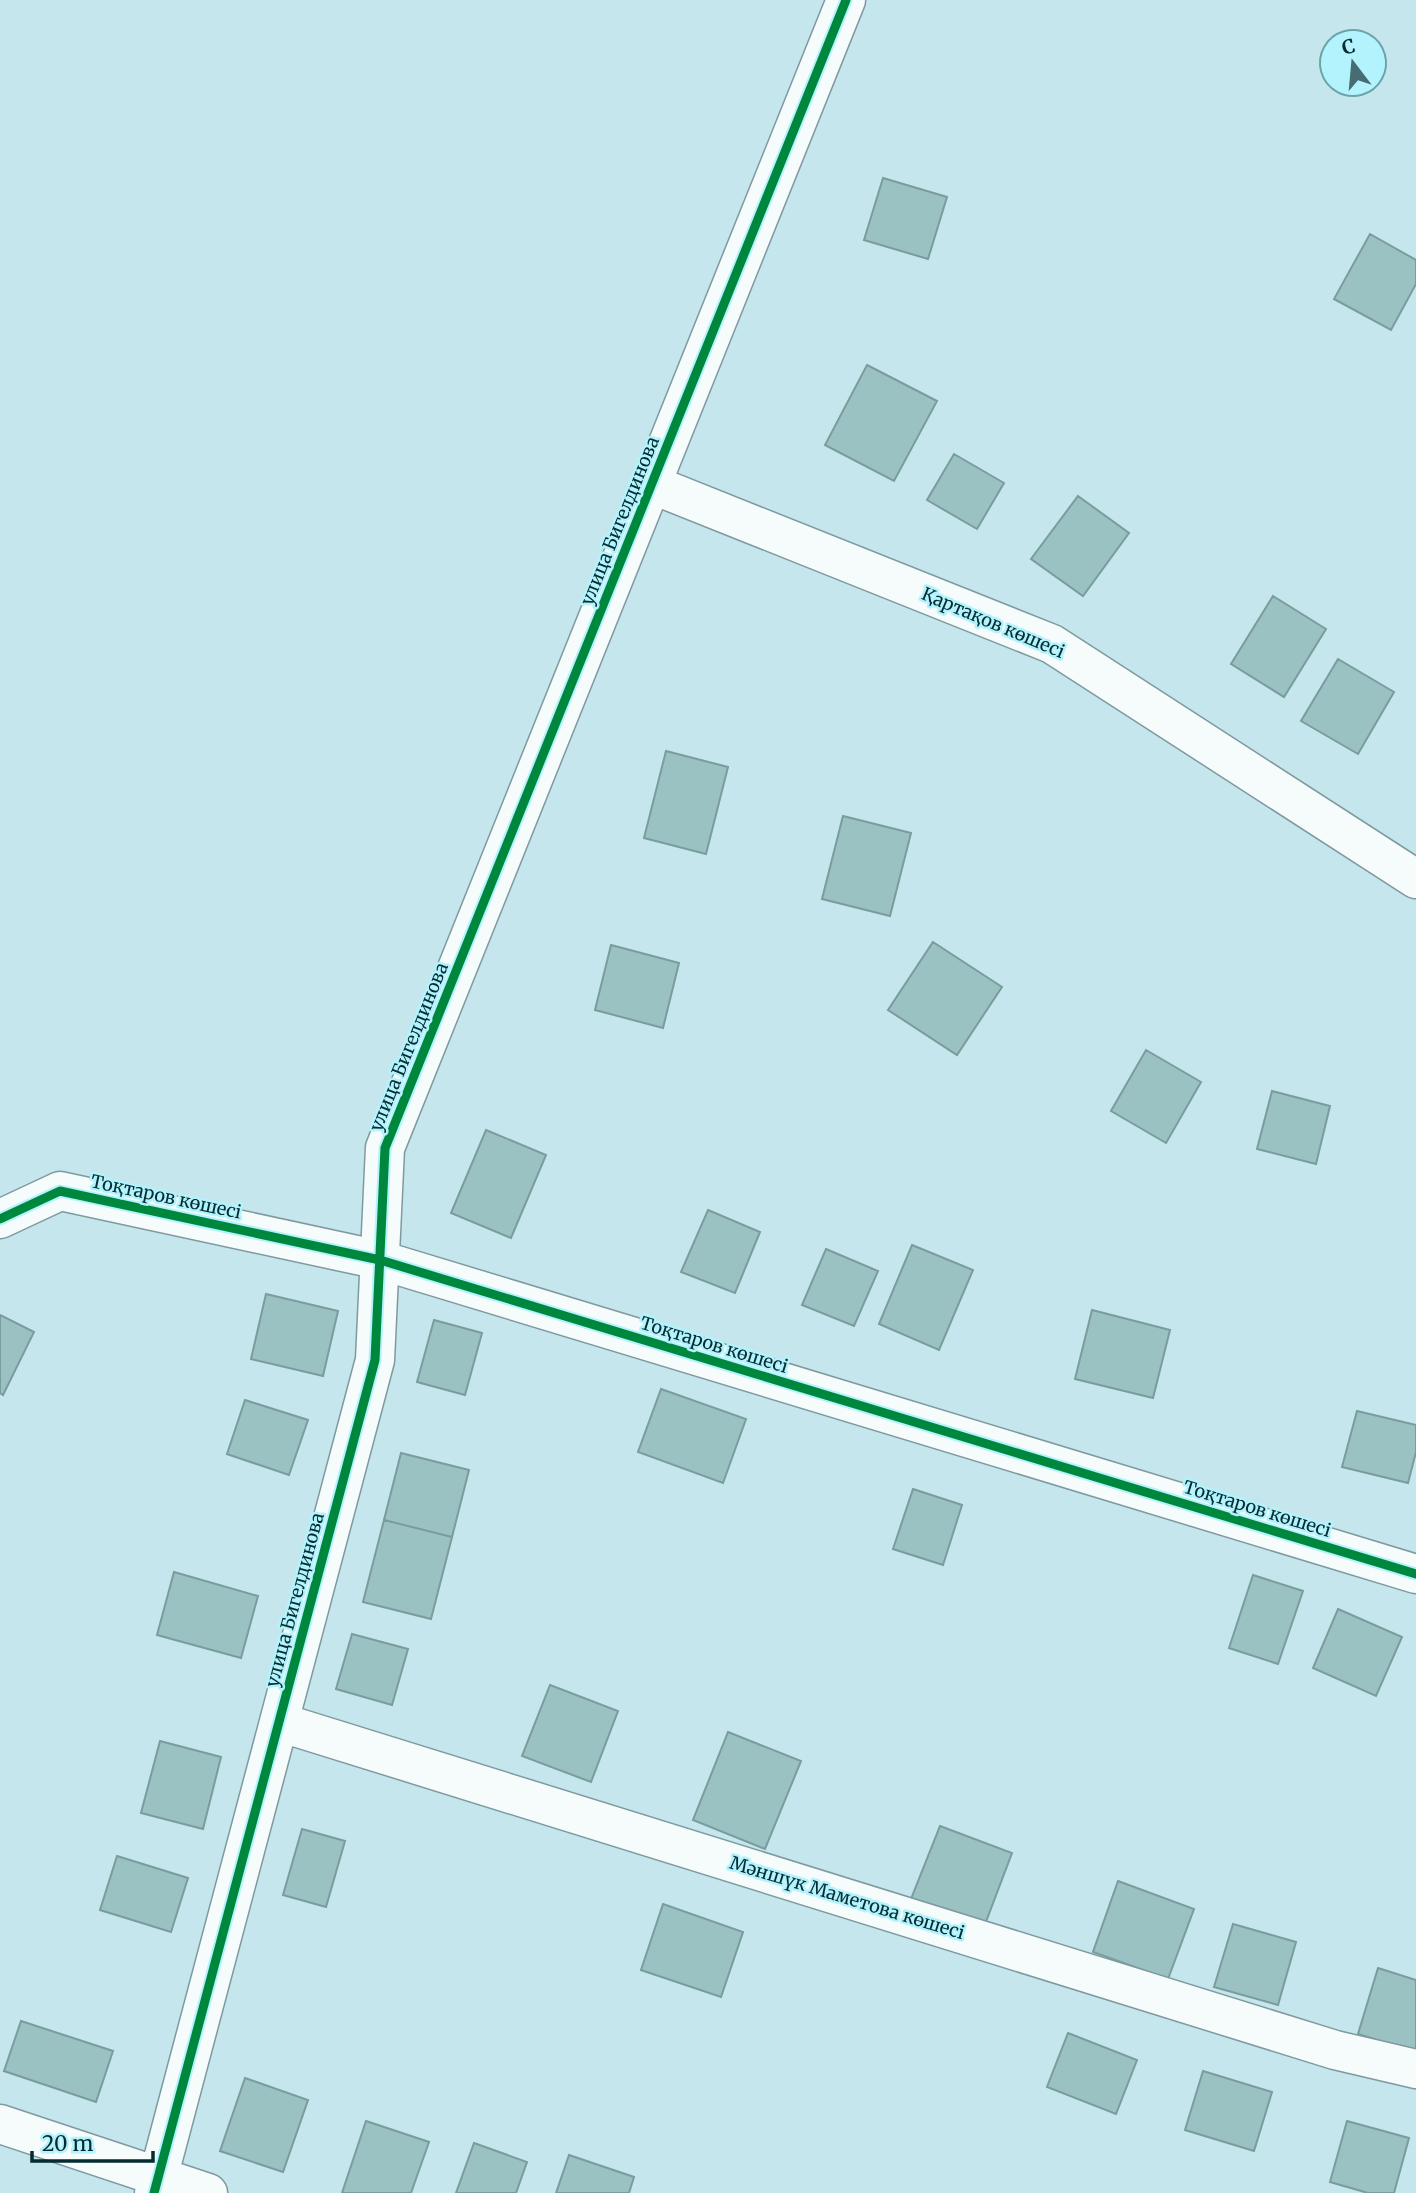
<svg xmlns="http://www.w3.org/2000/svg" width="1416" height="2193" font-family="Merriweather,serif">
<style>
.building{fill:#9bc2c3;stroke:#7a9c9d;stroke-width:2}
.lines{fill:none;stroke-linecap:round;stroke-linejoin:round}
.street-casing{stroke:#7f9a9f;stroke-width:41}
.street{stroke:#f6fbfc;stroke-width:38}
.cycleway-casing{stroke:#b3f3fd;stroke-width:13}
.cycleway{stroke:#00873e;stroke-width:9}
.labels{text-anchor:middle;stroke-width:5;stroke-linejoin:round;paint-order:stroke}
.street-label{font-size:18px;fill:#042c31;stroke:#b3f3fd}
</style>
<rect width="100%" height="100%" fill="#c4e6ec"/>
<!-- building -->
<path class="building" d="M883,178L947,197L928,259L864,240Z
M1370,234L1416,260V284L1391,330L1334,299Z
M867,365L937,401L894,481L825,445Z
M954,454L1004,483L977,529L927,500Z
M1078,496L1129,533L1083,596L1031,559Z
M1273,596L1326,629L1284,697L1231,664Z
M1338,659L1394,692L1358,754L1301,721Z
M666,751L728,767L706,854L644,838Z
M843,816L911,833L890,916L822,899Z
M933,942L1002,987L957,1055L888,1010Z
M611,945L679,963L663,1028L595,1010Z
M1146,1050L1201,1082L1166,1143L1111,1111Z
M1272,1091L1330,1106L1316,1164L1257,1149Z
M486,1130L546,1155L511,1238L451,1213Z
M708,1210L760,1232L735,1293L681,1272Z
M912,1245L973,1270L939,1350L879,1324Z
M826,1249L878,1271L854,1326L802,1305Z
M266,1294L338,1311L323,1376L251,1359Z
M1092,1310L1170,1330L1153,1398L1075,1379Z
M0,1315L34,1332L3,1395L0,1393Z
M434,1320L482,1333L465,1395L417,1382Z
M661,1389L746,1419L723,1483L638,1452Z
M245,1400L308,1420L289,1475L227,1454Z
M1357,1411L1416,1425V1452L1408,1483L1342,1467Z
M401,1453L469,1470L452,1537L384,1520Z
M913,1489L962,1505L943,1565L893,1549Z
M384,1520L452,1537L431,1619L363,1602Z
M174,1572L258,1596L241,1658L157,1635Z
M1253,1575L1303,1591L1278,1664L1229,1648Z
M1338,1609L1402,1637L1376,1696L1313,1668Z
M352,1634L408,1649L392,1705L336,1689Z
M550,1685L618,1711L591,1782L522,1756Z
M728,1732L801,1761L765,1849L693,1820Z
M160,1741L221,1757L203,1829L141,1813Z
M940,1826L1012,1853L984,1927L911,1899Z
M302,1829L345,1841L326,1907L283,1895Z
M117,1856L188,1878L171,1932L100,1910Z
M1118,1881L1194,1909L1168,1979L1093,1952Z
M663,1904L743,1932L721,1997L641,1970Z
M1233,1924L1296,1942L1278,2005L1214,1987Z
M1378,1968L1416,1980V2052L1358,2034Z
M21,2021L113,2051L96,2102L4,2071Z
M1068,2033L1137,2060L1116,2114L1047,2087Z
M1203,2071L1272,2092L1254,2151L1185,2130Z
M245,2078L308,2100L283,2172L220,2151Z
M366,2121L429,2142L411,2193H342Z
M1347,2121L1409,2138L1394,2193H1368L1330,2182Z
M474,2143L527,2162L516,2193H456Z
M569,2155L634,2177L629,2193H556Z"/>
<g class="lines">
<defs>
<path id="street" d="M651,484L1052,644L1416,879
M0,1219L60,1191L380,1260L1416,1574
M279,1722L1335,2050L1416,2069
M0,2124L208,2193
M154,2193L375,1360L385,1148L846,0"/>
</defs>
<!-- street casing -->
<use href="#street" class="street-casing"/>
<!-- street -->
<use href="#street" class="street"/>
<defs>
<path id="cycleway" d="M0,1219L60,1191L380,1260L1416,1574
M154,2193L375,1360L385,1148L846,0"/>
</defs>
<!-- cycleway casing -->
<use href="#cycleway" class="cycleway-casing"/>
<!-- cycleway -->
<use href="#cycleway" class="cycleway"/>
</g>
<g class="labels">
<!-- street labels -->
<g class="street-label">
<text transform="translate(620 521) rotate(-68)" y="6">улица Бигелдинова</text>
<text transform="translate(993 623) rotate(23)" y="6">Қартақов көшесі</text>
<text transform="translate(409 1047) rotate(-68)" y="6">улица Бигелдинова</text>
<text transform="translate(166 1197) rotate(12)" y="6">Тоқтаров көшесі</text>
<text transform="translate(714 1345) rotate(17)" y="6">Тоқтаров көшесі</text>
<text transform="translate(1257 1509) rotate(17)" y="6">Тоқтаров көшесі</text>
<text transform="translate(295 1600) rotate(-75)" y="6">улица Бигелдинова</text>
<text transform="translate(847 1898) rotate(17)" y="6">Мәншүк Маметова көшесі</text>
</g>
</g>
<!-- north arrow -->
<g transform="translate(1353 63) rotate(344)"><circle r="33" fill="#b3f3fd" stroke="#6da3ab" stroke-width="2"/>
<path d="M0-5L12 26L0 18L-12 26Z" fill="#476d72"/>
<text y="-10" font-size="19" font-weight="bold" text-anchor="middle" fill="#042c31">С</text>
</g>
<!-- scale -->
<path d="M32 2151v10h121v-10" fill="none" stroke="#042c31" stroke-width="3.5"/>
<text x="42" y="2151" font-size="21" fill="#042c31" stroke="#b3f3fd" stroke-width="5" paint-order="stroke">20 m</text>
</svg>
